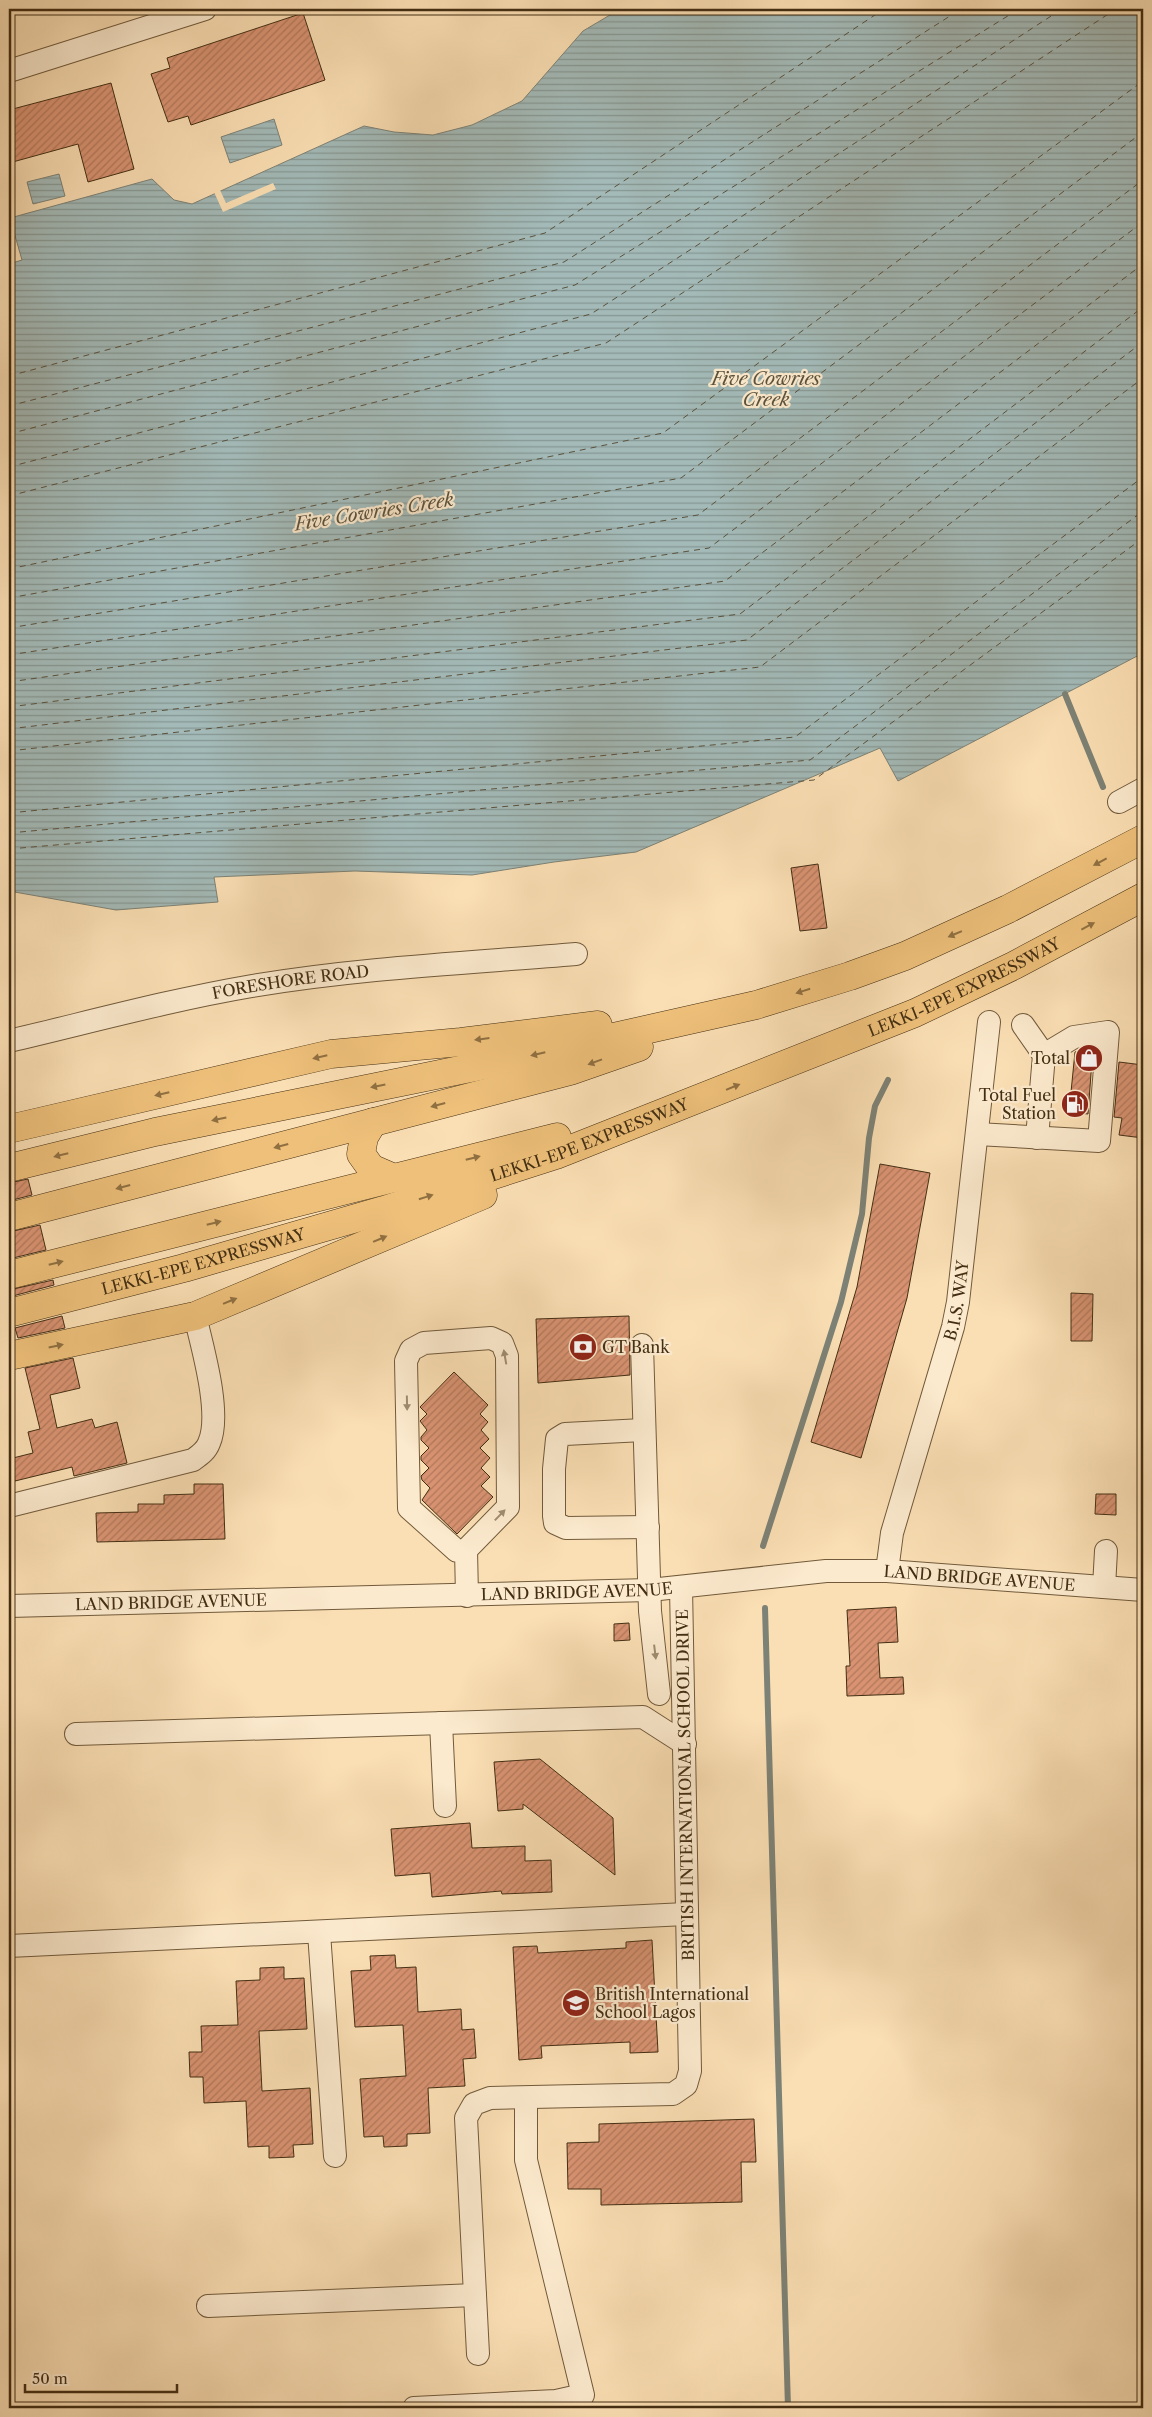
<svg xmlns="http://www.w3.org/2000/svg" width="1152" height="2417" font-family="'Libre Caslon Text',serif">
<defs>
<pattern id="water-rules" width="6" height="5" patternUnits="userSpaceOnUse" patternTransform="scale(1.25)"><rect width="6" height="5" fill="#a3bab8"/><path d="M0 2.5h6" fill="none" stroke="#869894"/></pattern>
<pattern id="building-hatch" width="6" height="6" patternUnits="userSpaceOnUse" patternTransform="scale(1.25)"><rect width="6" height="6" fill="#d99372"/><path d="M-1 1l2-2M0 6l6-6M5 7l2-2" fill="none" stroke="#b2785c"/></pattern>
</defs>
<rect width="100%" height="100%" fill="#fbdfb4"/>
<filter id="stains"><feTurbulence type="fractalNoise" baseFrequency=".004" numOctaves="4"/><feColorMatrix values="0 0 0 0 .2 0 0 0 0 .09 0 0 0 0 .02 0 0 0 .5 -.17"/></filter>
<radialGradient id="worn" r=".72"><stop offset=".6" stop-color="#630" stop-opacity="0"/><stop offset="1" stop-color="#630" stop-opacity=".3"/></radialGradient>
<g fill="url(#water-rules)" stroke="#7d8276">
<polygon points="620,9 1143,9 1143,653 898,781 880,748 636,852 554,862 472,875 355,871 214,877 218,902 116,910 9,891 9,264 22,260 10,218 152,179 174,200 192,204 364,126 394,132 433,135 472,125 522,101 583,31"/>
<polygon points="274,119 282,145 230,163 221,137"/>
<polygon points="59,174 65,196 33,204 27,182"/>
</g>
<polygon fill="#fbdfb4" points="273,183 276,189 223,212 214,192 220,190 226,203"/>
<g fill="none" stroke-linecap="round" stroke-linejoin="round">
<g stroke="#7d8276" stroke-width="6">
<polyline points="1065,694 1103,787"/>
<polyline points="763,1546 841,1302 862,1214 869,1138 875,1106 888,1080"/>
<polyline points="765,1608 788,2408"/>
</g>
<g stroke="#5b513c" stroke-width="1" stroke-dasharray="6 5" stroke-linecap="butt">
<polyline points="9,376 545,233 884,9"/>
<polyline points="9,406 564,262 961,9"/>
<polyline points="9,434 575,285 1019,9"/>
<polyline points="9,467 591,314 1062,9"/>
<polyline points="9,496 606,343 1116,9"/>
<polyline points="9,569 663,433 1143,81"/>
<polyline points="9,598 681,478 1143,132"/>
<polyline points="9,628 698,515 1143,180"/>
<polyline points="9,655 709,548 1143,222"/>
<polyline points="9,682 725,581 1143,264"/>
<polyline points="9,707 740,614 1143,307"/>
<polyline points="9,729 747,640 1143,342"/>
<polyline points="9,751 760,667 1143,378"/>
<polyline points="9,813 795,737 1143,477"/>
<polyline points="9,833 810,760 1143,511"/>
<polyline points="9,849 814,780 1143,538"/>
</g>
</g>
<g fill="url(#building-hatch)" stroke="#432e13">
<polygon points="303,13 325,80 191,125 188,116 168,122 151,74 170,68 167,58"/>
<polygon points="111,83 134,169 88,182 78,144 9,163 9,110"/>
<polygon points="818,864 827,928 800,931 791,868"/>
<polygon points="1093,1047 1088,1114 1069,1112 1075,1052"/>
<polygon points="1119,1062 1143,1065 1143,1138 1119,1135 1122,1118 1114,1117"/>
<polygon points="880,1164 930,1173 907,1298 861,1458 811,1442 857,1287"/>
<polygon points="28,1179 32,1195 9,1201 9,1183"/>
<polygon points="40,1225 46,1250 9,1259 9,1232"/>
<polygon points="53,1280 54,1285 9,1297 9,1290"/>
<polygon points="1071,1293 1093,1294 1092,1341 1071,1341"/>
<polygon points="62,1316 65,1328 18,1338 15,1328"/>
<polygon points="629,1316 630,1375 538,1383 536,1319"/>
<polygon points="73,1358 80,1388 50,1395 57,1428 92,1419 95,1428 117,1422 127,1463 74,1476 72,1467 15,1481 9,1459 33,1453 28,1432 40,1429 25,1368"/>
<polygon points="454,1372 488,1405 480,1414 488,1422 481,1430 489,1439 480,1448 490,1458 481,1468 490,1477 481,1486 493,1497 457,1534 422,1500 430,1488 422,1480 421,1476 429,1468 421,1460 421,1456 429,1448 421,1440 421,1437 427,1430 420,1421 427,1414 420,1407"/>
<polygon points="194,1484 223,1484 225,1539 97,1542 96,1513 138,1512 138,1504 164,1504 164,1495 194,1494"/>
<polygon points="1096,1494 1116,1494 1116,1515 1095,1514"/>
<polygon points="896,1607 898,1642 878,1643 880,1678 903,1677 904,1694 847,1696 846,1666 850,1666 847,1610"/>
<polygon points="629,1623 630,1640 614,1641 614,1624"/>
<polygon points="540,1759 613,1818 615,1875 523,1804 523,1809 498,1811 494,1762"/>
<polygon points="470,1823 472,1848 525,1846 525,1861 551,1860 552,1892 502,1894 501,1891 432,1897 430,1873 395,1876 391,1829"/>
<polygon points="652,1940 658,2052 630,2053 630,2042 541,2046 542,2058 519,2060 513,1947 537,1946 538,1953 626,1948 626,1942"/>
<polygon points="395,1955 396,1968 416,1967 418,2012 461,2009 462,2030 474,2029 476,2058 463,2059 465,2086 428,2088 430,2133 407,2134 407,2146 384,2147 383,2136 364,2137 360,2079 406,2076 403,2025 355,2027 351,1971 371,1970 370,1956"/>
<polygon points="284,1967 284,1979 304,1978 307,2029 259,2031 262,2091 310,2088 313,2144 293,2145 294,2157 269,2158 269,2146 248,2147 246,2101 204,2103 203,2077 190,2077 189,2052 202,2052 201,2026 238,2025 236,1981 260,1980 260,1968"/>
<polygon points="754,2119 756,2162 741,2162 742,2202 601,2205 601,2189 568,2189 567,2143 599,2142 599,2124"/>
</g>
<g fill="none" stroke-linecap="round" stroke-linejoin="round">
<defs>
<g id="minor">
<polyline points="9,71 205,9"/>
<polyline points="1119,802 1143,789"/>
<path id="s1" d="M9,1041C90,1022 170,1000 252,986C359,968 468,963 576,954"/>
<polyline points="977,1134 1099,1141 1108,1032 1074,1037 1044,1055 1023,1025"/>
<polyline points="1037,1138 1044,1055"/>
<polyline points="642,1345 650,1611 659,1694"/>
<polyline points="643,1430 565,1434 557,1439 554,1469 554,1516 555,1523 566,1528 648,1527"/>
<path d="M9,1506L193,1460C200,1455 206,1451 209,1443C222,1414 202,1346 195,1316"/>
<polyline points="466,1550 457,1551 409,1508 406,1361 411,1350 424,1343 491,1338 502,1343 507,1356 508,1507 466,1550 467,1596"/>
<path id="s2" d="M887,1571L892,1533L953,1327L958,1302L989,1022"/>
<polyline points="1104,1587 1106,1551"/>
<path id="s3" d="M9,1606L650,1590L826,1571H887L1143,1590"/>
<polyline points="441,1723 445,1806"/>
<polyline points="76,1734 643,1717 685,1744"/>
<polyline points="319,1933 335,2156"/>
<polyline points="9,1946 686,1914"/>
<polyline points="208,2306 475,2295"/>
<polyline points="478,2354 466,2118 474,2104 490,2098 673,2094 686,2085 690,2071 681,1587"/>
<polyline points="414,2408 556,2401 583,2395 526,2160 526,2098"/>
</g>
<g id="highway">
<polyline points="373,1122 364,1137 361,1154 371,1168 394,1178"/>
<polyline points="9,1129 331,1054 461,1042 598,1025"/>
<polyline points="9,1168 155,1132 529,1056 756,1005 850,976 905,956 1008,909 1143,839"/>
<polyline points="9,1217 570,1071 639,1047"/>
<polyline points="9,1275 557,1137"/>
<path id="s4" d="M9,1313L184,1268L384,1210L556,1155L915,1013L1015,965L1143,897"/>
<polyline points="9,1356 195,1316 483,1195"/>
</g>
</defs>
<use href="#minor" stroke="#715a3b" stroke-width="24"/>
<use href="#highway" stroke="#432e13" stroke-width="29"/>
<use href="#minor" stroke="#fceace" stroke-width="22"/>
<use href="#highway" stroke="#eec07a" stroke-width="28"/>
</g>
<defs><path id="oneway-solid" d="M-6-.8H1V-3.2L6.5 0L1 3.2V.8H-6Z" transform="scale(1.25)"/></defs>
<g fill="#907041">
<use href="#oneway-solid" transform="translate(1100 862) rotate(152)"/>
<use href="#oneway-solid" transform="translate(1088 926) rotate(-28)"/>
<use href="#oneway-solid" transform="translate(955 934) rotate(157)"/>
<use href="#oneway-solid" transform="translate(803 991) rotate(163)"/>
<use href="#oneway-solid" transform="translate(482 1039) rotate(173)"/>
<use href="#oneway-solid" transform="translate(538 1054) rotate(167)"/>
<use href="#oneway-solid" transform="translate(320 1057) rotate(167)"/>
<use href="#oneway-solid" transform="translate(595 1062) rotate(160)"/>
<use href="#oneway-solid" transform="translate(378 1086) rotate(169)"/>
<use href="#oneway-solid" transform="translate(733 1087) rotate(-22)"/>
<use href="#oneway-solid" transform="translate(162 1094) rotate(167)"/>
<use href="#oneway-solid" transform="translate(438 1105) rotate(165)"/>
<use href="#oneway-solid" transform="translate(219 1119) rotate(168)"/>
<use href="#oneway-solid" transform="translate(281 1146) rotate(165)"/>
<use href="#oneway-solid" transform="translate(61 1155) rotate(166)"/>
<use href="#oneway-solid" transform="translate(473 1158) rotate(-14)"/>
<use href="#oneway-solid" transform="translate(123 1187) rotate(165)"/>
<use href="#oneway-solid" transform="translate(426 1197) rotate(-18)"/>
<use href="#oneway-solid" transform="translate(214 1223) rotate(-14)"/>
<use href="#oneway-solid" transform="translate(380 1239) rotate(-23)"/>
<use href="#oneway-solid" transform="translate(56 1263) rotate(-14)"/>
<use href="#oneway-solid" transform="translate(230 1301) rotate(-22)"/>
<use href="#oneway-solid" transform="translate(56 1346) rotate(-12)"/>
</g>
<g fill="#a08c70">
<use href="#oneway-solid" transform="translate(505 1357) rotate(-100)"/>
<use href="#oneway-solid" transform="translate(407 1403) rotate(89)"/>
<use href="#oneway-solid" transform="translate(500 1515) rotate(-46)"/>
<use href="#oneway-solid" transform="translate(655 1652) rotate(83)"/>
</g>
<defs>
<symbol id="shop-disc" viewBox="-11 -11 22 22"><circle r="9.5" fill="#8f2418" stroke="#fceace"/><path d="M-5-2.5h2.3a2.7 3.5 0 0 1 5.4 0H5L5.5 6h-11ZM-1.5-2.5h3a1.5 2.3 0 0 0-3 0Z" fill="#fff"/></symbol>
<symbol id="fuel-disc" viewBox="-11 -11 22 22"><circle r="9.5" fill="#8f2418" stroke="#fceace"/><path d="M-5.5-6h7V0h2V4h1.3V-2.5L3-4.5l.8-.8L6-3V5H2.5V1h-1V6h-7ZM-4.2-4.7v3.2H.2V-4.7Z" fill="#fff"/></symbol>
<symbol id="bank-disc" viewBox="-11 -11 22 22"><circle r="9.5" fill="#8f2418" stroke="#fceace"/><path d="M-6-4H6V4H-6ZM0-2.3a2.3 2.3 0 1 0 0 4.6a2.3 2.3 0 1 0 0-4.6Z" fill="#fff"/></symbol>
<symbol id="school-disc" viewBox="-11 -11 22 22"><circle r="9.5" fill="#8f2418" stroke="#fceace"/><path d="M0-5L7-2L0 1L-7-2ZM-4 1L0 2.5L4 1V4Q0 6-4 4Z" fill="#fff"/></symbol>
</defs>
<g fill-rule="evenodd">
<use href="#shop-disc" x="1073" y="1042" width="32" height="32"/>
<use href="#fuel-disc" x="1059" y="1088" width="32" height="32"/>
<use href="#bank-disc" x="567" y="1331" width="32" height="32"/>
<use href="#school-disc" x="560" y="1987" width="32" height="32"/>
</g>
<g text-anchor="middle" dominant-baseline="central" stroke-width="4.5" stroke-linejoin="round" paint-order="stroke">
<g font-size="16" fill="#432e13" stroke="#fceace">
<text stroke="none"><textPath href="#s1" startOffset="288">FORESHORE ROAD</textPath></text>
<text stroke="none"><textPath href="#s4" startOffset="1011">LEKKI-EPE EXPRESSWAY</textPath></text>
<text stroke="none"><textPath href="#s4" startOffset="606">LEKKI-EPE EXPRESSWAY</textPath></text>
<text stroke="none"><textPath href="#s4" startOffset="201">LEKKI-EPE EXPRESSWAY</textPath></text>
<text stroke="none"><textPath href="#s2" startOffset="280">B.I.S. WAY</textPath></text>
<text stroke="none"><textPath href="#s3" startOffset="972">LAND BRIDGE AVENUE</textPath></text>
<text stroke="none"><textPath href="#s3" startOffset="568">LAND BRIDGE AVENUE</textPath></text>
<text stroke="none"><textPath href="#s3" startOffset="162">LAND BRIDGE AVENUE</textPath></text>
<text transform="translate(685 1785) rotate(-91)">BRITISH INTERNATIONAL SCHOOL DRIVE</text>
</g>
<g font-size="16" fill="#432e13" stroke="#fceace" text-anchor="end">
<text x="1070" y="1058">Total</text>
<text x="1056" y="1095">Total Fuel<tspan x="1056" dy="18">Station</tspan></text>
<text x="602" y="1347" text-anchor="start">GT Bank</text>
<text x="595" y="1994" text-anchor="start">British International<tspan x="595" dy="18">School Lagos</tspan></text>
</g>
<g font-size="18" font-style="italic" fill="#5b513c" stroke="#fceace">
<text x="766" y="379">Five Cowries<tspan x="766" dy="21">Creek</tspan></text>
<text transform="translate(374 512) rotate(-9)">Five Cowries Creek</text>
</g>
</g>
<rect width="1152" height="2417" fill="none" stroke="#fbdfb4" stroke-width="30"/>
<rect x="10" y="10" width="1132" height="2397" fill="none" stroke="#432e13" stroke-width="2.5"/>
<rect x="15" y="15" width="1122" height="2387" fill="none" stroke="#432e13"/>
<path d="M25 2384v8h152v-8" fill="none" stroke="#432e13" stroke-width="2.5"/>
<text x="32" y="2384" font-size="15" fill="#432e13" stroke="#fceace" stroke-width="4" paint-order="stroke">50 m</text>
<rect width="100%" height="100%" filter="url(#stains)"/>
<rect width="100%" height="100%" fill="url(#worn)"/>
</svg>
